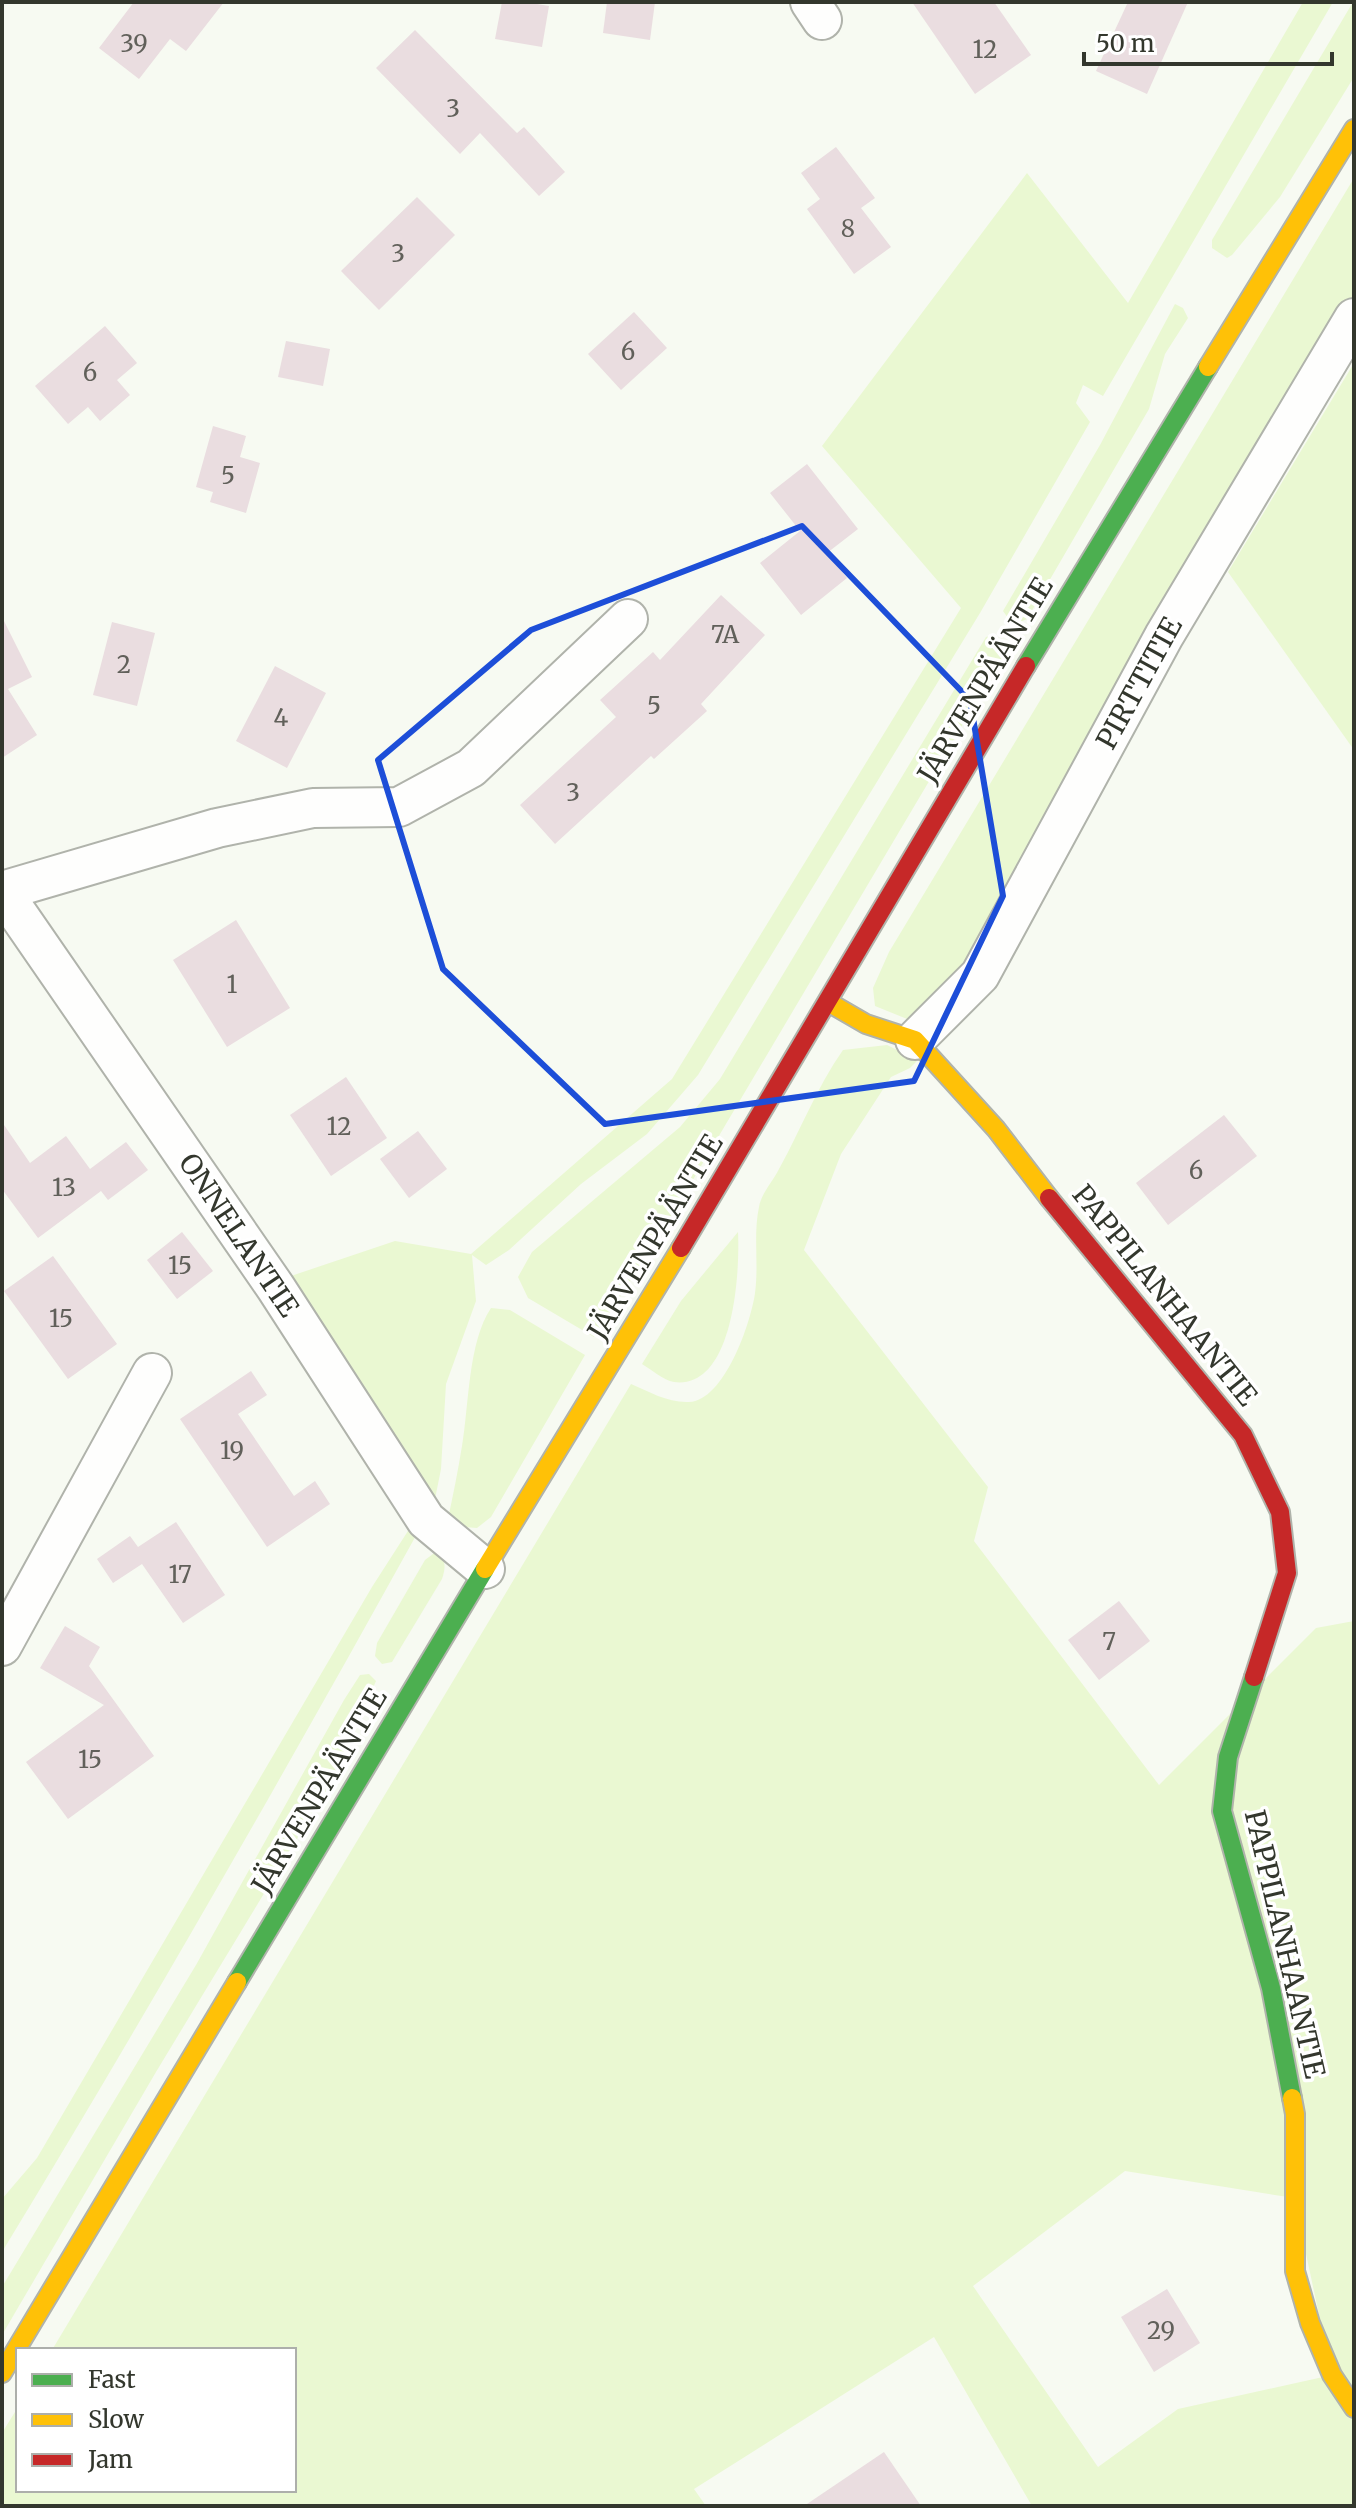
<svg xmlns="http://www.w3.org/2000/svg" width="1356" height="2508" font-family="Merriweather,serif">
<rect width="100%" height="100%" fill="#f7faf2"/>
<g fill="#eaf8d2" fill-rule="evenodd">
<polygon points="1303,2 1333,2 1103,396 1083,385 1076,403 1090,422 980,613 698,1075 647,1134 581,1184 509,1250 486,1265 472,1255 476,1301 446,1384 441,1469 435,1499 429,1499 356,1374 282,1279 395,1241 471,1254 672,1079 961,608 822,446 1027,173 1128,303"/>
<polygon points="1353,2 1354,77 1280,197 1232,255 1227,258 1212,248 1212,240"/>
<polygon points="1354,178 1354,297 1230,498 951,991 917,1023 875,1006 873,988 889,952"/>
<polygon points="1175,304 1183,308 1188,318 1165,354 1149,409 1027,619 1020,622 1008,618 1003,611 1100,445"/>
<polygon points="1354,363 1354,750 1228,572"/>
<polygon points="993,635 1003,642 1005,653 665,1227 594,1337 528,1298 518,1277 532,1252 680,1127 720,1079 986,637"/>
<path d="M887,1045L918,1060L910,1068L891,1077L841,1154L804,1250L988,1487L974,1541L1159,1785L1316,1628L1354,1621V2506H1032L934,2337L694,2489L706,2506H2V2433L18,2407V2490H294V2350H52L631,1384C650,1392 668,1403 689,1402C724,1401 751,1323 755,1293C759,1264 753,1235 759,1207C761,1194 773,1181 779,1169C801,1129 817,1087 843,1050ZM1125,2171L1294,2198L1332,2375L1178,2409L1098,2467L973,2286Z"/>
<path d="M738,1232C740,1272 734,1390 674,1382C663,1380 652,1370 642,1364L681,1301Z"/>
<path d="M491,1308L510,1310L585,1355L491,1517L477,1528L464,1527L448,1519C453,1495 458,1471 462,1446C469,1406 468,1342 491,1308Z"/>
<path d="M415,1520L418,1532C284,1774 146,2015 2,2252V2199L37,2158L372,1587Z"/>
<path d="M437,1551C446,1560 446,1567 442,1579L392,1662L382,1664L375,1656L377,1643L425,1560Z"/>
<polygon points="369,1674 376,1681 332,1781 156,2072 2,2335 2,2287 196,1965 344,1700 360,1675"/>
</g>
<g fill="#eadde0">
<polygon points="134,2 224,2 186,51 170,39 139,79 99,48"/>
<polygon points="502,2 525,2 549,6 542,47 495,39"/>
<polygon points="607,2 655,2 650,40 603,33"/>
<polygon points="912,2 994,2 1031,55 975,94"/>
<polygon points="1128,2 1188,2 1147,94 1096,71"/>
<polygon points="415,30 517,133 524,127 565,172 539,196 480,133 460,154 376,68"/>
<polygon points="836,147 875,198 861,208 891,247 854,274 807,209 820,199 801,173"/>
<polygon points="417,197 455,235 379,310 341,271"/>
<polygon points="634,312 667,348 621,390 588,354"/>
<polygon points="105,326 137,363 117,380 130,395 100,421 88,407 68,424 35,386"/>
<polygon points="286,341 330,349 323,386 278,377"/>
<polygon points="213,426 246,436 240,457 260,463 246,513 210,502 213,492 196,487"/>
<polygon points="807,464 858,529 827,553 847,578 801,615 760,563 800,531 770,493"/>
<polygon points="721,595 765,635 701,704 707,711 654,759 651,756 555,844 520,805 616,717 600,700 653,652 660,660"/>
<polygon points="2,617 32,677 8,689 37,735 2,758"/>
<polygon points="112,622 155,633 137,706 93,695"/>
<polygon points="275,666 326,693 287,768 236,741"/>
<polygon points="236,920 290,1008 227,1047 173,960"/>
<polygon points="346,1077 387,1138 331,1176 290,1115"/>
<polygon points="1224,1115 1257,1156 1168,1225 1136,1183"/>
<polygon points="2,1122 30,1163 66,1136 90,1169 126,1142 148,1170 108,1200 101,1191 38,1238 2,1189"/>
<polygon points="418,1131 447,1169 409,1198 380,1159"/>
<polygon points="182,1232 213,1271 177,1299 147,1260"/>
<polygon points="53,1256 117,1344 68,1379 4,1291"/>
<polygon points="251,1371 267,1395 238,1414 294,1496 315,1481 330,1504 267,1547 180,1419"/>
<polygon points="176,1522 225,1595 183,1623 142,1564 113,1583 97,1559 130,1536 138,1547"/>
<polygon points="1119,1601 1150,1641 1099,1680 1068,1640"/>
<polygon points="65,1626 100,1647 89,1666 154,1756 68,1819 26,1762 104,1705 40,1668"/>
<polygon points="1167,2289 1200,2343 1154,2372 1121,2317"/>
<polygon points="884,2452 921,2506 804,2506"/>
</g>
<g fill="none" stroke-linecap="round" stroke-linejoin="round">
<defs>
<g id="street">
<polyline points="810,2 822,20"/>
<polyline points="2,891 276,1288 426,1520 485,1569"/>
<polyline points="2,891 217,828 313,808 399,807 471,768 628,619"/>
<polyline points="915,1040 980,975 1164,636 1354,318"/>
<polyline points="2,1646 152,1373"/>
</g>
<g id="fast">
<polyline points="1026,666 1208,367"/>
<polyline points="1254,1677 1228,1757 1222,1811 1271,1988 1292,2098"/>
<polyline points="237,1982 485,1569"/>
</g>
<g id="slow">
<polyline points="1208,367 1354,129"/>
<polyline points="828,1002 866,1024 915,1040 996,1129 1049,1198"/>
<polyline points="485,1569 681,1248"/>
<polyline points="1292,2098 1295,2114 1295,2271 1310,2323 1332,2375 1354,2408"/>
<polyline points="2,2373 237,1982"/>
</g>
<g id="jam">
<polyline points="1049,1198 1243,1435 1280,1512 1287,1573 1254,1677"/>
<polyline points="681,1248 1026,666"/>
</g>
</defs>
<use href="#street" stroke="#b0b3ab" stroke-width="42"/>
<use href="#fast" stroke="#b0b3ab" stroke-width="22"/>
<use href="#slow" stroke="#b0b3ab" stroke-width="22"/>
<use href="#jam" stroke="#b0b3ab" stroke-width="22"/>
<use href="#street" stroke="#fefefd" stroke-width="38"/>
<use href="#fast" stroke="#4caf50" stroke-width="18"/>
<use href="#slow" stroke="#ffc107" stroke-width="18"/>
<use href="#jam" stroke="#c62828" stroke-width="18"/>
</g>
<path fill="none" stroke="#1d4ed8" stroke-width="6" stroke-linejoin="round" d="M802,526L970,700L1003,896L914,1081L605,1124L443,969L378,760L531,630Z"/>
<g text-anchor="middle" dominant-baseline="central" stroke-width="7" stroke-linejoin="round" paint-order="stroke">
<g font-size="24" fill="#61605a">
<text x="134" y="43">39</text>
<text x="985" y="49">12</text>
<text x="453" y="108">3</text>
<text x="848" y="228">8</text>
<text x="398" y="253">3</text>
<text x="628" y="351">6</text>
<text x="90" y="372">6</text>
<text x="228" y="475">5</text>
<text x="725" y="634">7A</text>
<text x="124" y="664">2</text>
<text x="654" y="705">5</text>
<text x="281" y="717">4</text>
<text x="573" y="792">3</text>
<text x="232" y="984">1</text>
<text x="339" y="1126">12</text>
<text x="1196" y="1170">6</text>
<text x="64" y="1187">13</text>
<text x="180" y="1265">15</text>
<text x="61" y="1318">15</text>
<text x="232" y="1450">19</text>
<text x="180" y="1574">17</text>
<text x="1109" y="1641">7</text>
<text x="90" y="1759">15</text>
<text x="1161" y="2330">29</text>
</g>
<g font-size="28" fill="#33372d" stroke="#fff">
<text transform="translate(985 680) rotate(-59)">JÄRVENPÄÄNTIE</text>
<text transform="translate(1139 683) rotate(-61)">PIRTTITIE</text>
<text transform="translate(239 1235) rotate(56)">ONNELANTIE</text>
<text transform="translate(655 1237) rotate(-59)">JÄRVENPÄÄNTIE</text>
<text transform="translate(1165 1295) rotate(51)">PAPPILANHAANTIE</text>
<text transform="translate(319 1791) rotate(-59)">JÄRVENPÄÄNTIE</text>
<text transform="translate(1285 1944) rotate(77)">PAPPILANHAANTIE</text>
</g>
</g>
<rect width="1356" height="2508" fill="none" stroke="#33372d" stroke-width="8"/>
<rect x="16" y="2348" width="280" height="144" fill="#ffffff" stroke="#adafab" stroke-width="2"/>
<rect x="32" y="2374" width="40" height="12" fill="#4caf50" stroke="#adafab" stroke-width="2"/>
<text x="88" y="2388" font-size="24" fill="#33372d">Fast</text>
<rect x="32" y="2414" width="40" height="12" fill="#ffc107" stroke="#adafab" stroke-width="2"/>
<text x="88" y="2428" font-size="24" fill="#33372d">Slow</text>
<rect x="32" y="2454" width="40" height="12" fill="#c62828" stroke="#adafab" stroke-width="2"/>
<text x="88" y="2468" font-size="24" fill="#33372d">Jam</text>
<path d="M1084 52v12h248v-12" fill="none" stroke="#33372d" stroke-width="4"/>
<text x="1096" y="52" font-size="24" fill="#33372d" stroke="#ffffff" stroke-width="6" paint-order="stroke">50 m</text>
</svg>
